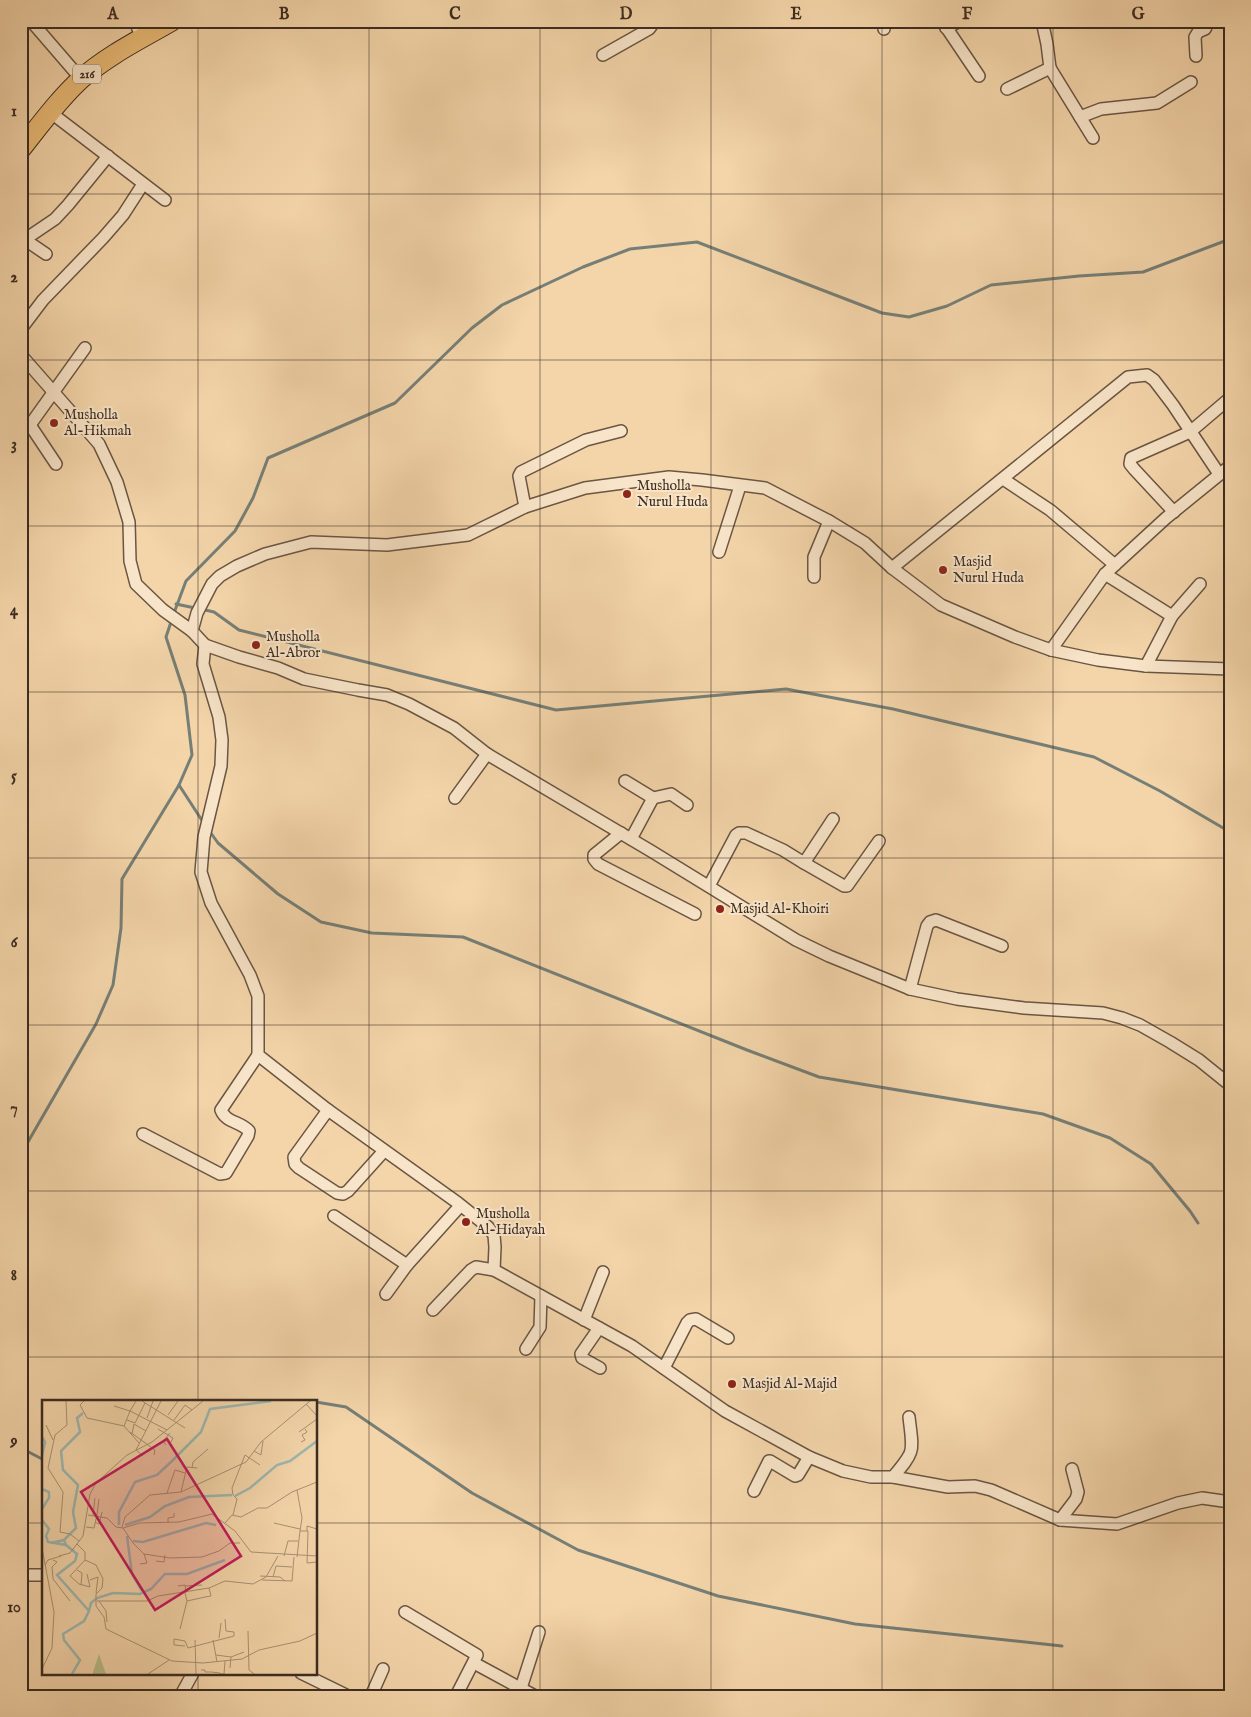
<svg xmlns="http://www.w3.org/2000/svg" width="1251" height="1717" font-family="'IM FELL English',serif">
<rect width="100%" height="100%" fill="#f4d5aa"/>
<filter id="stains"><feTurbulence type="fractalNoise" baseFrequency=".004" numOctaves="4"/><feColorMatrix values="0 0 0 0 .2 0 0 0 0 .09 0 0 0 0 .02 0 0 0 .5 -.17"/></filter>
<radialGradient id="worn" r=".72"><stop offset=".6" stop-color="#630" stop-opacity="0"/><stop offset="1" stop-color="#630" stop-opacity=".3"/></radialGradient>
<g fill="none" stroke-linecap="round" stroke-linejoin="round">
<g stroke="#767f77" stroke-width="3">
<polyline points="176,604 195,608"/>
<polyline points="201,609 214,612 239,630 556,710 786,689 893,709 1094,757 1160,791 1230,832"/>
<polyline points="174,613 186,581 235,531 253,498 268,458 395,403 472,328 502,305 583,267 630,249 697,242 882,313 909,317 947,306 991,285 1079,276 1143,272 1230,239"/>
<polyline points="179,785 203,822"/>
<polyline points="208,829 218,843 278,894 321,922 372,933 463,937 747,1050 819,1077 1043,1114 1110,1138 1151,1164 1190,1211 1198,1223"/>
<polyline points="21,1154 96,1024 113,985 121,928 122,879 179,785 192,755 185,695 166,637 172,619"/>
<polyline points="21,1331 24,1347 21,1359"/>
<polyline points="316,1402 346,1407 472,1493 578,1550 718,1596 855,1624 1062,1646"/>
<polyline points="21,1448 44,1460"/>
</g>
<defs>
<g id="minor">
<polyline points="31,21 81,79"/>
<polyline points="135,21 142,39"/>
<polyline points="942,21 979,76"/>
<polyline points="946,28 960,21"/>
<polyline points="884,29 885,21"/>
<polyline points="603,55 649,29 655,21"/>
<polyline points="1196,56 1195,37 1198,32 1205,29 1206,27 1204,21"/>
<polyline points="1050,68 1093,138"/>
<polyline points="1007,89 1050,68 1047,44 1042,21"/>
<polyline points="50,112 165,200"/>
<polyline points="1080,117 1101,109 1157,103 1191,82"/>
<polyline points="21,237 46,254"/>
<polyline points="21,244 24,240 55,219 68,205 108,156"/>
<polyline points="21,329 43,300 103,238 123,215 143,184"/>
<polyline points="21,355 99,444 117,482 129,522 130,561 136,584 163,610 192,631 205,645 239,657 278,668 304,679 358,690 387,695 409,704 454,728 487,754 651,851 796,940 829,956 910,989 957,999 1024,1008 1103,1013 1122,1018 1140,1025 1170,1042 1199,1060 1230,1085"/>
<polyline points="30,425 56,464"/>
<polyline points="21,431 30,425 85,348"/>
<polyline points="1003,479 1050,510 1115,565"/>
<polyline points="525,507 519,476 521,472 586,440 621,431"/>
<polyline points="1174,512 1134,469 1130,464 1131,458 1190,432 1230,398"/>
<polyline points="719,552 740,486"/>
<polyline points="892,568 1128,377 1147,375 1154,380 1173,405 1219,474"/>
<polyline points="1105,574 1172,616"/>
<polyline points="814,577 814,557 829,521"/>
<polyline points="192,631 197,613 212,584 220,576 237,566 265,554 311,542 387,545 468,535 525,507 585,488 669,477 702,480 765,488 829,521 865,543 892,568 941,605 1015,637 1051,650 1098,660 1146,666 1230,669"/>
<polyline points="205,645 203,664 219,717 222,740 221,766 204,837 201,872 211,903 250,975 258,996 258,1055 328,1110 458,1203 488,1227 494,1235 495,1247 494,1270 632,1346 725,1411 809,1457 843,1471 871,1477 893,1477 948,1487 975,1486 991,1490 1060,1520 1117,1524 1178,1503 1202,1498 1230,1502"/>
<polyline points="1051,650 1105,574 1166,518 1230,466"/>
<polyline points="1146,666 1172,616 1200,584"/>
<polyline points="625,781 653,798 631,839"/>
<polyline points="455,798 487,754"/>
<polyline points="653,798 671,794 687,805"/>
<polyline points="621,833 594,855 594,859 598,864 695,914"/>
<polyline points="804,863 844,886 847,886 879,841"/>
<polyline points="709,886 736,835 739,833 746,833 783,850 804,863 833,819"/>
<polyline points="910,989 927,926 930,922 936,920 1002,946"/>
<polyline points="328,1110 294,1157 295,1164 299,1168 337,1193 343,1194 348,1191 384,1151"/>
<path d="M143,1134L220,1174L226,1173L248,1136L249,1131C240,1121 226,1123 221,1110L258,1055"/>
<polyline points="334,1216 407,1265 460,1206"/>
<polyline points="386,1294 407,1265"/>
<polyline points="433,1310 471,1270 476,1267 494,1270"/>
<polyline points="584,1320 603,1272"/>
<polyline points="599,1328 581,1354 582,1358 600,1368"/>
<polyline points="526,1349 540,1327 541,1296"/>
<polyline points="664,1368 687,1323 690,1320 696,1319 728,1338"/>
<path d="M893,1477C916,1450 913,1452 909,1417"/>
<polyline points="754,1491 769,1461 770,1461 795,1476 798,1475 809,1457"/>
<polyline points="1060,1520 1076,1499 1078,1492 1072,1469"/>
<polyline points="21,1575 44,1575"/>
<polyline points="405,1612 477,1655 456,1696"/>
<polyline points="474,1663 535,1696"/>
<polyline points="301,1673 348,1696"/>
<polyline points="521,1688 539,1632"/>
<polyline points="182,1693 193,1673"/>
<polyline points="371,1696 383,1669"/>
</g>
<path id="primary" d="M21,149C40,125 59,99 81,79C108,55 141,39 172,21"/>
</defs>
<use href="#minor" stroke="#6a5643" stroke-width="14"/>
<use href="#primary" stroke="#3c2c21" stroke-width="21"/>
<use href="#minor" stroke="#f8e4c8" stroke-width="11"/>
<use href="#primary" stroke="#eaba75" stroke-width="19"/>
</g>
<path fill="none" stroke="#3c2c21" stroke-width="1" stroke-opacity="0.55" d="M198,21V1401M369,21V1696M540,21V1696M711,21V1696M882,21V1696M1053,21V1696M21,194H1230M21,360H1230M21,526H1230M21,692H1230M21,858H1230M21,1025H1230M21,1191H1230M21,1357H1230M21,1523H44M316,1523H1230M198,1673V1696"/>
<g fill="#8f2418" stroke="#f8e4c8" stroke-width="2">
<circle cx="54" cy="423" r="5"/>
<circle cx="627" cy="494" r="5"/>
<circle cx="943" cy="570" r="5"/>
<circle cx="256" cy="645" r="5"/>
<circle cx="720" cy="909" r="5"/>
<circle cx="466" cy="1222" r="5"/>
<circle cx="732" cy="1384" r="5"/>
</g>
<g text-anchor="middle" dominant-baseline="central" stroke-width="4" stroke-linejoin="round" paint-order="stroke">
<rect fill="#f8e4c8" stroke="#746353" stroke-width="1" x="73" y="64.5" width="28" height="19" rx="4"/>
<g font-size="12" font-weight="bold" fill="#3c2c21">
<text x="87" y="74">216</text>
</g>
<g font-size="14" fill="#3c2c21" stroke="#f8e4c8" text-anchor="start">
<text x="64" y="415">Musholla<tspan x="64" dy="16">Al-Hikmah</tspan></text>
<text x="637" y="486">Musholla<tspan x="637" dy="16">Nurul Huda</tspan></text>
<text x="953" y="562">Masjid<tspan x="953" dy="16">Nurul Huda</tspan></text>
<text x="266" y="637">Musholla<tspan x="266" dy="16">Al-Abror</tspan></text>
<text x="730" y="909">Masjid Al-Khoiri</text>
<text x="476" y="1214">Musholla<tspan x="476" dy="16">Al-Hidayah</tspan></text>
<text x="742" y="1384">Masjid Al-Majid</text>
</g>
</g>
<g transform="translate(42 1400)">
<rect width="275" height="275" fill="#f4d5aa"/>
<path d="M57,254L64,274H51V272Z" fill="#b9be8a"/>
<path fill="none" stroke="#9db7b0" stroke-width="2.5" d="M0,37L3,42L0,56M0,89L7,92V98L0,109M193,96L208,88L235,65L248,61L275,41M0,120L7,129L4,136L6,142L24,145L35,154L33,161L15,175L47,211L42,221L21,234L22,240L38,260L30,274M77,125V112L93,82L115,75L129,62L159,32L168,9L229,1M83,125L108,117L123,106L147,97L190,95M85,136L90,174L100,191M22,140L34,128L31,112L36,85L21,70L19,51L38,32L35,18L41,13M91,141L101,142L164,123L174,125M9,143L22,140L24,145M47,211L49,203L55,198L71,193L98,194L109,189L123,174H145L183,160"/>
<path fill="none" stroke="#aa9173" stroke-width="1" d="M24,1L25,25L13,35L6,68L21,92L18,132L28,134L37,141M42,1L38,5L45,18L82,26L97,43M94,1L88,11L125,30M100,1L143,28M264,4L275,16M72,6L88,11L82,26M126,15L136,1M105,18L111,1M85,20L93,23L103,3M132,20L143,5L150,10M4,25L11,40M116,29L131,38L129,42M88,32L113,50L112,55M257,32L275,19M90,34L92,24L104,31M259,42L263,40L260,35L265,32L263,29M124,45L121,41L128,33M212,51L219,55L221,41M203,55L218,65M101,56L94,50L119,1M150,68L151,62L166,49M255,90L260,118L258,131M139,92L145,67L155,68M125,93L133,70L143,73M46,115L65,118L74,127L81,128L98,123L137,122L170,114L193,131L209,152L275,156M51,115L53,98M55,115L57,99M191,115L195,99L191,95L190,88L203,55M53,122L57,124L60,112M126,123V118L132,117V113M183,123L190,115L199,117L216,108H225L250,92L275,82M232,123L258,129M44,127L52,128L55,115M80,127L83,117L108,95L139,92L204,62L219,42L268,1M81,128L91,143L102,154L128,158L160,157L177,151L188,143H198M265,131V126L275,129M35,144L43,152V160L54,165L61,179L60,188L54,194V206L62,217L64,229L130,261L161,263L200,259L217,250L258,241L275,233M0,148L12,212L10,248L0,269M17,156L28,153L41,136L48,94L54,83L85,55L110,42L161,1M242,156L246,141H256M255,157L258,131H266L265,163L275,162M11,160L15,162L10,167L11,179L28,201M43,160L28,176L37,184L48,187L45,174M114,161L122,162L123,155M98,164L105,163L102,154M3,165L6,160L19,156M35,170L40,173L39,185M218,176L238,177L243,181M231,177L234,166L250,167M48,180L56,177L54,193M220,180L250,181L252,157M136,186L143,185L144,193M143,186L160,185M143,193L145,201L163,197L169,196L167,188M55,201H105L116,196L167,188L183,181L211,184L224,177L236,156M57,201L64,211L65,222M138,229L145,201M206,231L207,270L212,274M177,238L179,223M153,240L154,274M171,240L175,262M143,246L132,245V239L143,241L146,248L192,236V232L184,231L183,219M174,255L189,257M188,268L189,257L202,252M159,270H163V272H169L178,273L179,274H182L183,261M106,274L127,260"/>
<path fill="#c2185b" fill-opacity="0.15" stroke="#c2185b" stroke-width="2.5" d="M125,39L199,156L113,210L39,92Z"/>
<rect width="275" height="275" fill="none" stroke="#3c2c21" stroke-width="2.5"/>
</g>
<rect width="1251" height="1717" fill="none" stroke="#f4d5aa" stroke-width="55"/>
<rect x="28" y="28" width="1196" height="1662" fill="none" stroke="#3c2c21" stroke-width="2"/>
<g font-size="16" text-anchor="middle" font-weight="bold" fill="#3c2c21">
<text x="113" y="19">A</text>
<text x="284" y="19">B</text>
<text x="455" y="19">C</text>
<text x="626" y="19">D</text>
<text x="796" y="19">E</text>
<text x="967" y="19">F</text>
<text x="1138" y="19">G</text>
<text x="14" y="116">1</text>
<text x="14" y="282">2</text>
<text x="14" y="449">3</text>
<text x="14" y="615">4</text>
<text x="14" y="781">5</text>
<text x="14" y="947">6</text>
<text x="14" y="1113">7</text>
<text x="14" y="1280">8</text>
<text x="14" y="1446">9</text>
<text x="14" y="1612">10</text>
</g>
<rect width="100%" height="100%" filter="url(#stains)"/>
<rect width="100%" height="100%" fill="url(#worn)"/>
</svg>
